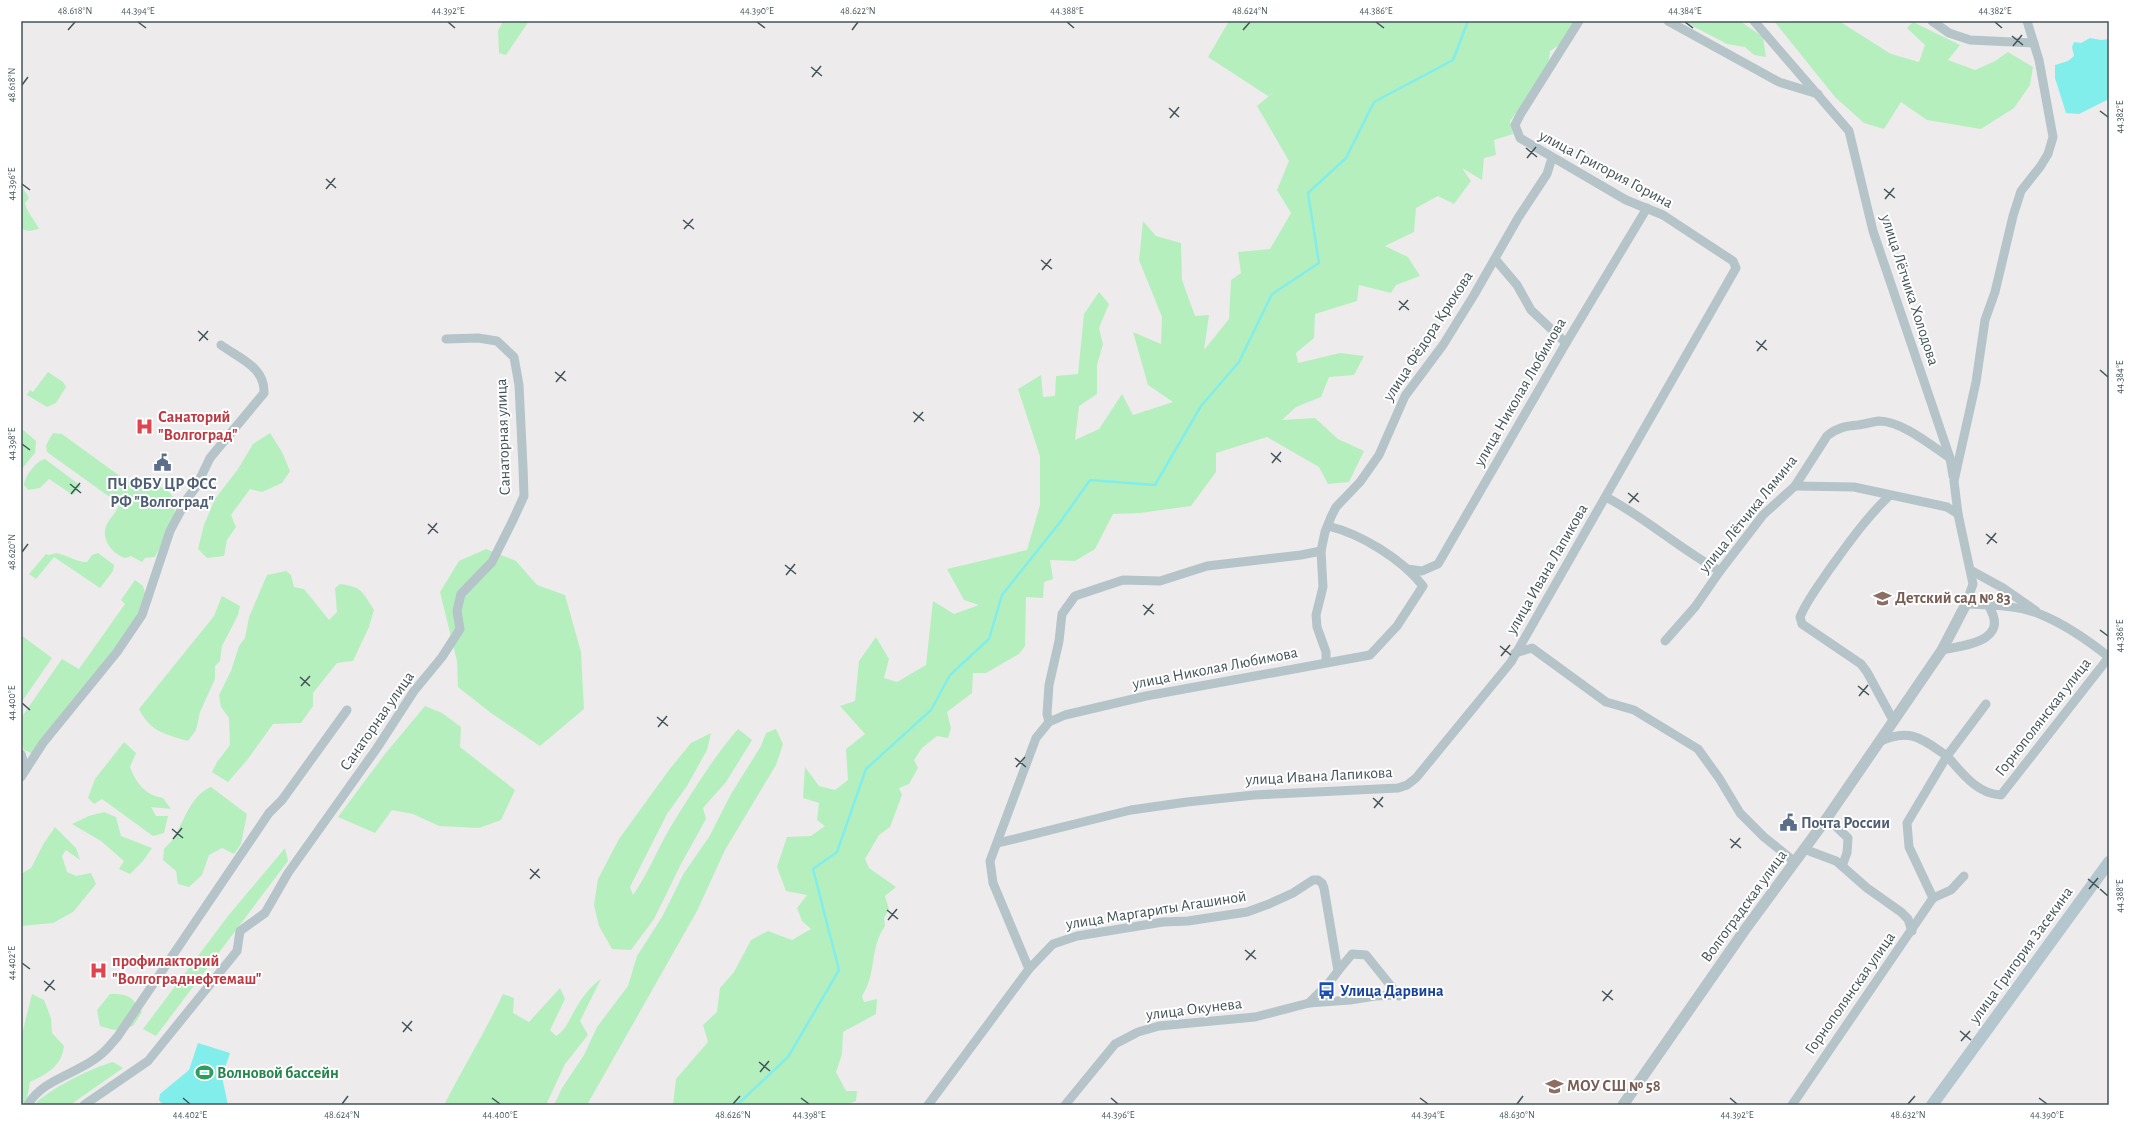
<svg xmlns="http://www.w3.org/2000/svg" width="2130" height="1126" font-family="'Alegreya Sans',sans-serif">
<rect width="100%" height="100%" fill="#eeebec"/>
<g fill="#b6efbe">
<polygon points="503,21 529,21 506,55 499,53 498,31"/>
<path d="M1229,21H1577L1566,41L1550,51L1546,81L1533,89L1510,121L1513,134L1494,140L1496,155L1484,158L1482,180L1462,168L1471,181L1454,204L1438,196L1416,208L1414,232L1385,246L1408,257L1420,276L1396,285L1391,293L1359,285L1357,301L1315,314L1314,338L1296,353L1298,363L1340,353L1364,356L1354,375L1329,377L1321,397L1296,407L1282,420L1315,418L1338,439L1364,451L1349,482L1328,484L1319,467L1267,437L1216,453V472L1191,506L1140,513L1113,514L1095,549L1075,561L1050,560L1053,579L1044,582L1043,598L1026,597L1025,646L1019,654L986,673H973L972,693L947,712L951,728L948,738L937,736L922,748L914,760L918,768L909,784L899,788L902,795L890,827L879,835L865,859L869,868L896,887L885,896L889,909L884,918L885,926C869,949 877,974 862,996L864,1002L877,999L876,1014L843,1032L842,1054L836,1072L846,1091H857L856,1101L845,1105H673L676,1079L708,1042L703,1025L717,1012L720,988L734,972L751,940L768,931L792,940L811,929L802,921L797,908L807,895L786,891L777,867L787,837L811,836L825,826L817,820L819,803L803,798L805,767L819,786L835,790L848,780L846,749L865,734L840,706L855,701L859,661L876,637L889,659L884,678L897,682L926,665L933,601L954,614L979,605L964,600L947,569L1027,550L1040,505V456L1018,389L1041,375L1043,397L1055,396L1056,376L1078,374L1084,314L1099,292L1109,304L1099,328L1103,344L1097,365V394L1079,406L1075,440L1099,429L1122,394L1133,415L1173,402L1148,385L1133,332L1161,344L1162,317L1139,260L1143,221L1156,236L1181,243L1182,280L1195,316L1209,315L1204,350L1229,319L1231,280L1241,273L1238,252L1270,249L1291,213L1277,190L1289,161L1257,106L1275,91L1268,96L1208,57Z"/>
<polygon points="1683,21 1740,21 1763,37 1766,57 1754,55 1745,47 1727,44"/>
<polygon points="1774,21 1839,21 1891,54 1919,62 1925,45 1907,28 1913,22 1960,45 1948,60 1975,70 1995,61 2008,52 2033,67 2030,85 2014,108 1981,129 1927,120 1901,102 1884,129 1864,123 1835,97"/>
<path d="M21,185L29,198L25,203C26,211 35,220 39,229L29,231L21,229Z"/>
<polygon points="48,372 63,382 66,387 56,403 47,407 27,395 30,390 33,392"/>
<polygon points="21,428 36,441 35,453 21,470"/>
<path d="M53,433L62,434L128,482C140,477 146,476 157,484C161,487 166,490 170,493C185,510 163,540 155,557L145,558L142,562L131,556L125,558C113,554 101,540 106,526C109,519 116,513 119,505L118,503L47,452L46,445Z"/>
<polygon points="270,433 282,452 290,471 282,483 262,492 250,489 231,515 236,527 227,540 224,556 207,558 198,549 204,525 215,499 238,469 253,444"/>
<path d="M45,459L81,486L73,495L49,479L40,488L28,490L24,485C25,476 36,461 45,459Z"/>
<polygon points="486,549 516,561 537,585 565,595 581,652 584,709 540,746 491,713 458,687 457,661 440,592 459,561"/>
<path d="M56,553C67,555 76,562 87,562L92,555L98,553L114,565L113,571L100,588L54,557L36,579L29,574L46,554L49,555Z"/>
<path d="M286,571L291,575L294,587L304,589L329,620L337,612L335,588L340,584C362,587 362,591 374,610L369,627L353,661L337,663L313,693V706L301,723L273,724L248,759L228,782L212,772L217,762L230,745L229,718L221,707L219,695L231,671L239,646L245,638L249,617L267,575Z"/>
<polygon points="135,580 143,586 145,593 137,615 109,658 33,754 24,750 21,742 21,718 62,659 79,669 125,604 121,600"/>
<path d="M222,596L240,606L238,615L222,646L220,661L215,666V679L200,712L196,730L188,741C164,734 151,732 139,709L214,616Z"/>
<polygon points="21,635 52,658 21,703"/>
<polygon points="425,706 442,713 461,727 460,747 515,790 501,820 479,828 439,826 413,814 392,810 375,833 338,817 385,754"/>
<path d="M738,729L752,740L726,782L703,808L706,819L681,864L654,919L631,950L612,949L599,926L594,905L598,879L619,839L669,770L691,743L711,733L707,750L687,786L667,814L630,887L633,895C648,874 657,850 670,828C691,794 712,759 738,729Z"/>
<polygon points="776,729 783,744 776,765 725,850 697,911 587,1105 554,1105 562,1088 584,1055 597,1027 628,986 637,956 662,917 684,873 709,837 731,794 761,746 766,733"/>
<path d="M124,742L136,753L130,767C136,783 145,795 163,798L171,809L151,807L156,816H168L164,833L153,836L102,799L94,804L88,798L95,779Z"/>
<path d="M211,787L247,814L241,844L234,854L222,848L209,855L202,875L189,887L178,884L176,871L163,860L164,849C167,845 172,842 174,837C185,820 190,796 211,787Z"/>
<polygon points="104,812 116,817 121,836 152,848 143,861 130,874 119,869 124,861 101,841 72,824 89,816"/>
<polygon points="55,827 76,848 80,860 66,850 62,856 67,872 76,876 91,873 96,884 73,912 53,923 21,926 21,874 31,868 44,843"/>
<polygon points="285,848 288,861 156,1036 143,1029 228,916"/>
<path d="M601,979L580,1021L588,1035L565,1064L546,1105H444C463,1068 485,1032 503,994L514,998L513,1013L529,1022L560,988L565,999L550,1030L556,1036C568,1028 569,1019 576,1008C583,996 590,987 601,979Z"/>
<path d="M32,994L44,1000L51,1018L52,1033L64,1046C62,1066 47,1074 30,1082L27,1099L24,1105H21V1038Z"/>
<path d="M110,994C129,994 131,996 142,1012L133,1026L114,1030L100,1026L97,1010Z"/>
<path d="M113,1062L123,1068L70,1105H34C47,1090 93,1067 113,1062Z"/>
</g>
<g fill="#81eeeb">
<polygon points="2090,38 2101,40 2109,39 2109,99 2079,114 2066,113 2055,78 2055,65 2068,61 2074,56 2072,47 2074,42 2081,43"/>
<polygon points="198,1043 230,1053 222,1077 228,1105 163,1105 159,1100 160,1094 189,1070"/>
</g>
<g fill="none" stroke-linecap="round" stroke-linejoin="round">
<polyline stroke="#81eeeb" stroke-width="2.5" points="737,1105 788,1057 839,970 813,869 837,852 866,769 931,710 950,675 989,639 1002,595 1061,521 1090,480 1155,485 1201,406 1239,362 1272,294 1319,263 1308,193 1346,158 1374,102 1453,60 1468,21"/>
<g stroke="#b5c4c9" stroke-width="9">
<polyline points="1668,21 1779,82 1818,94"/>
<polyline points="1754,21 1849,131 1873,231 1950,458 1953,476"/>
<polyline points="1932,21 1949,33 1970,40 2034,43"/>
<path d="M2027,21L2039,60L2053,137L2048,154L2040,167L2021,191L2013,216L1995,292L1985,320L1976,382L1954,481L1958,514L1973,584L1966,604C1990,605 2019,605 2042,615C2066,625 2089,641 2109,657"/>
<polyline points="1495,259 1517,285 1531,310 1566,343"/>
<polyline points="1795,486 1854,487 1947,507 1958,514"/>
<path d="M1889,496C1866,518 1848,544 1829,570C1819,585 1807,600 1800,617L1802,624L1861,664L1867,672L1893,720"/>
<path d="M1606,497C1646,518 1680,549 1720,571"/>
<polyline points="1407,569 1422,571 1438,564 1566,343 1647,208"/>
<polyline points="1972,571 2003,588 2036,611"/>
<path d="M1665,641L1695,607L1720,571L1763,515L1795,486L1827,436C1836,428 1846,426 1858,425C1865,424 1872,422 1879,421C1902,421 1932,446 1950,458"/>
<path d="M1942,650C1966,645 2011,641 1988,605"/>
<polyline points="1515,653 1532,648 1606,702 1634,710 1698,749 1719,778 1740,813 1764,837 1795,862"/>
<polyline points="1326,662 1326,652 1317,627 1316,615 1323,587 1321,551 1325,532 1331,517 1336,507 1360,482 1379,455 1405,396 1443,345 1474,295 1518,218 1547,174 1552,158"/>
<path d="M1986,704L1947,756C1962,773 1977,794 2001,795L2109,657"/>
<polyline points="1049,722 1047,714 1049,685 1059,641 1062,614 1075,596 1123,580 1160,581 1207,566 1301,555 1321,551"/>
<path d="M1879,742C1910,727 1922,739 1947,756L1907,823L1909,847L1933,898L1951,890L1964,876"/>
<polyline points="21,754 26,769"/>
<path d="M21,777L43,743L117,652L142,615L170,531L187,499L196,487L210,458L264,393C265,367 240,359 221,345"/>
<polyline points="1827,818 1848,838 1847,853 1842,866"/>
<polyline points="998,843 1131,810 1187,802 1254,795 1398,788 1407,785 1416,778 1511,662 1736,268 1733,261 1663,215 1626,200 1520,138 1515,125 1520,115 1579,21"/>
<polyline points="1804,849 1836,861 1842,866 1867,888 1901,912 1908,919 1912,931"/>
<path d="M1029,969L993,883L990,861L1036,738L1049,722L1065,715L1146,696L1370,655L1397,626L1423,586C1402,559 1361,534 1328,526"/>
<polyline points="1338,971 1352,954 1366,955 1399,996"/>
<path d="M28,1105C41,1080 77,1074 99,1056C106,1051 112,1043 118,1036L269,813L282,800L347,710"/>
<polyline points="84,1105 148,1061 237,951 240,931 265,913 288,873 377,748 414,691 442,657 460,629 457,611 461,594 492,562 512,522 524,496 523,467 519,385 514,357 497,341 478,338 446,339"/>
<polyline points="928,1105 1029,969 1053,944 1077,936 1163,922 1188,921 1247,912 1269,904 1293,893 1313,880 1318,880 1322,883 1324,888 1338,971 1328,984 1309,1003"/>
<polyline points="1065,1105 1115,1044 1138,1032 1159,1026 1255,1017 1309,1003 1350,1000 1375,996 1398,995"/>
<polyline points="1792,1105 1933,898"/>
</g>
<polyline stroke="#b5c4c9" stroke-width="11" points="1623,1105 1744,931 1827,818 1914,691 1942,650 1966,604"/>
<polyline stroke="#b5c7ce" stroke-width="12" points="1932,1105 2109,862"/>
</g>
<path fill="none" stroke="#435459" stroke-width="1.5" d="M138,22L146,28M448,22L455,28M757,22L765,28M1067,22L1074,28M1376,22L1384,28M1685,22L1693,28M1995,22L2002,28M68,30L75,22M852,30L858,22M1243,30L1250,22M2012,36L2023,45M2013,46L2022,35M811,67L822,76M812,77L821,66M22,85L28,77M1169,108L1179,117M2100,111L2108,117M1170,118L1179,107M1526,148L1537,157M1527,158L1536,147M326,179L336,188M22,184L30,190M326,189L335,178M1884,189L1895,198M1885,199L1894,188M683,220L694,229M684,229L693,219M1041,260L1052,269M1042,270L1051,259M1399,301L1409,310M1399,310L1408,300M198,331L208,340M199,341L208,331M1756,341L1767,350M1757,351L1766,340M2100,370L2108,377M555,372L566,381M556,382L565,371M913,412L924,421M914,422L923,412M22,444L30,450M1271,453L1281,462M1272,463L1281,452M70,484L81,493M1628,493L1639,502M71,494L80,483M1629,503L1638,493M428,524L438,533M428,534L437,523M1986,534L1997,543M1987,544L1996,533M22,552L28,544M785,565L796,574M786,575L795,564M1143,605L1154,614M1144,615L1153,604M2100,630L2108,636M1500,646L1511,655M1501,656L1510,645M300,677L310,686M301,686L310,676M1858,686L1869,695M1859,696L1868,685M22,703L30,710M657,717L668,726M658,727L667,716M1015,758L1026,767M1016,767L1025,757M1373,798L1383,807M1374,808L1383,797M172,829L183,838M173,839L182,828M1730,839L1741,848M1731,848L1740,838M530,869L540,878M530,879L539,869M2088,879L2099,888M2089,889L2098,878M2100,889L2108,896M887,910L898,919M888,920L897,909M1245,950L1256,959M1246,960L1255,950M22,963L30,969M44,981L55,990M45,991L54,980M1602,991L1613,1000M1603,1001L1612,990M402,1022L412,1031M1960,1031L1971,1040M403,1032L412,1021M1961,1041L1970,1031M759,1062L770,1071M760,1072L769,1061M183,1098L190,1104M492,1098L500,1104M801,1098L809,1104M1111,1098L1118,1104M1420,1098L1428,1104M1730,1098L1737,1104M2039,1098L2047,1104M342,1104L348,1096M733,1104L740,1096M1517,1104L1523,1096M1908,1104L1915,1096"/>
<defs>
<symbol id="hospital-bare" viewBox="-9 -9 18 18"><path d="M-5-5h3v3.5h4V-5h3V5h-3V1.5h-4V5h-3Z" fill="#e0444e" stroke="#fff" stroke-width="2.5" paint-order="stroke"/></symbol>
<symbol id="civic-bare" viewBox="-9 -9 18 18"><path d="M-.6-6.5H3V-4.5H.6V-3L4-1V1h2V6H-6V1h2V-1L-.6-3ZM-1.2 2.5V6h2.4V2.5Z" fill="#5c6f8a" stroke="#fff" stroke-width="2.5" paint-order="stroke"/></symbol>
<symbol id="school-bare" viewBox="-9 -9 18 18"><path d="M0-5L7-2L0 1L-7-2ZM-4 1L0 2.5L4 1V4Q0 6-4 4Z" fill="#8d6e63" stroke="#fff" stroke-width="2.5" paint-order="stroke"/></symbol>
<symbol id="bus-bare" viewBox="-9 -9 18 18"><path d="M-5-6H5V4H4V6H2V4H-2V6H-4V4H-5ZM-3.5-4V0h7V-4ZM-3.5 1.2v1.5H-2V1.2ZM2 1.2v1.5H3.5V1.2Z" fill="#1a4fb4" stroke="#fff" stroke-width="2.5" paint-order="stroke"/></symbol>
<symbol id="stadium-bare" viewBox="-9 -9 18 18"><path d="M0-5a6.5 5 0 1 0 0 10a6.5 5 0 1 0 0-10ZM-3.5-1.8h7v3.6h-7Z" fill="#2e9e5b" stroke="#fff" stroke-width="2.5" paint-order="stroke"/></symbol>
</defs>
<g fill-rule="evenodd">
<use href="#hospital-bare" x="132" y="414" width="25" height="25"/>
<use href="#civic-bare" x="150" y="450" width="25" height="25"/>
<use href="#school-bare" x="1870" y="586" width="25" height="25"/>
<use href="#civic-bare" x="1776" y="810" width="25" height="25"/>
<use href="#hospital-bare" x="86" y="958" width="25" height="25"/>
<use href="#bus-bare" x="1314" y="978" width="25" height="25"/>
<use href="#stadium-bare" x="192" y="1060" width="25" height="25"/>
<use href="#school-bare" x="1542" y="1074" width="25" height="25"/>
</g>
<g text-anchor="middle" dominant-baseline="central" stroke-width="4" stroke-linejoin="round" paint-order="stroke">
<g font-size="16" fill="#435459" stroke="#fff">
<text transform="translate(1606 169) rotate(28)">улица Григория Горина</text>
<text transform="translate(1910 290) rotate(72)">улица Лётчика Холодова</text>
<text transform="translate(1428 336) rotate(-57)">улица Фёдора Крюкова</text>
<text transform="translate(1520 392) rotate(-60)">улица Николая Любимова</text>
<text transform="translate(503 437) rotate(-92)">Санаторная улица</text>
<text transform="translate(1748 514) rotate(-51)">улица Лётчика Лямина</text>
<text transform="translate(1547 569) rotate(-60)">улица Ивана Лапикова</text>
<text transform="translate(1215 668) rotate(-11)">улица Николая Любимова</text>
<text transform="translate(2043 717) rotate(-52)">Горнополянская улица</text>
<text transform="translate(377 721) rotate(-55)">Санаторная улица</text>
<text transform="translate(1319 776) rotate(-3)">улица Ивана Лапикова</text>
<text transform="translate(1744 906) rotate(-54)">Волгоградская улица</text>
<text transform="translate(1156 910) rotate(-9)">улица Маргариты Агашиной</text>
<text transform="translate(2021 955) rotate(-54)">улица Григория Засекина</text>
<text transform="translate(1850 993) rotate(-55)">Горнополянская улица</text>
<text transform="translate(1194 1009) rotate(-7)">улица Окунева</text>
</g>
<g font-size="16" font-weight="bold" fill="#be3a42" stroke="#fff" text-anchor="start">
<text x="158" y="417">Санаторий<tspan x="158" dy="18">"Волгоград"</tspan></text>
<text x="112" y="961">профилакторий<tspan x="112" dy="18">"Волгограднефтемаш"</tspan></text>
</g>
<g font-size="16" font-weight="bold" fill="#4e5e75" stroke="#fff">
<text x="162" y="484">ПЧ ФБУ ЦР ФСС<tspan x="162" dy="18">РФ "Волгоград"</tspan></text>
<text x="1801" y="823" text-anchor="start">Почта России</text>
</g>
<g font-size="16" font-weight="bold" fill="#785e54" stroke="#fff" text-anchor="start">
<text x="1895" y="598">Детский сад № 83</text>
<text x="1567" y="1086">МОУ СШ № 58</text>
</g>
<g font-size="16" font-weight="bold" fill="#164399" stroke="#fff" text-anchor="start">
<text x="1340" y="991">Улица Дарвина</text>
</g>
<g font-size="16" font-weight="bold" fill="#27864d" stroke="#fff" text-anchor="start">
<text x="217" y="1073">Волновой бассейн</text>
</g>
</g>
<rect width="2130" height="1126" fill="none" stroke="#ffffff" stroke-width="44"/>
<rect x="22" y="22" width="2086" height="1082" fill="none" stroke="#435459" stroke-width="1.5"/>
<g font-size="10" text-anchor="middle" fill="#435459">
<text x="75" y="14">48.618°N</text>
<text x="138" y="14">44.394°E</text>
<text x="448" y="14">44.392°E</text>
<text x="757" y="14">44.390°E</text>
<text x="858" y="14">48.622°N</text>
<text x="1067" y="14">44.388°E</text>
<text x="1250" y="14">48.624°N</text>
<text x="1376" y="14">44.386°E</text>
<text x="1685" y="14">44.384°E</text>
<text x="1995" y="14">44.382°E</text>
<text transform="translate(11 85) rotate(-90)" y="4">48.618°N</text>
<text transform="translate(2119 117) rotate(-90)" y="4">44.382°E</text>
<text transform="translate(11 184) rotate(-90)" y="4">44.396°E</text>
<text transform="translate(2119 377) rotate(-90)" y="4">44.384°E</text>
<text transform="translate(11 444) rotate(-90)" y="4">44.398°E</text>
<text transform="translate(11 552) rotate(-90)" y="4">48.620°N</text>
<text transform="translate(2119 636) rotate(-90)" y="4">44.386°E</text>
<text transform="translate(11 703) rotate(-90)" y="4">44.400°E</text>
<text transform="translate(2119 896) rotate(-90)" y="4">44.388°E</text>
<text transform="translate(11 963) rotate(-90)" y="4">44.402°E</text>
<text x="190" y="1118">44.402°E</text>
<text x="342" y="1118">48.624°N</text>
<text x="500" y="1118">44.400°E</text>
<text x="733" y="1118">48.626°N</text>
<text x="809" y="1118">44.398°E</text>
<text x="1118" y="1118">44.396°E</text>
<text x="1428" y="1118">44.394°E</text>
<text x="1517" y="1118">48.630°N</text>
<text x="1737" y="1118">44.392°E</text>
<text x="1908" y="1118">48.632°N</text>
<text x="2047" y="1118">44.390°E</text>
</g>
</svg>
